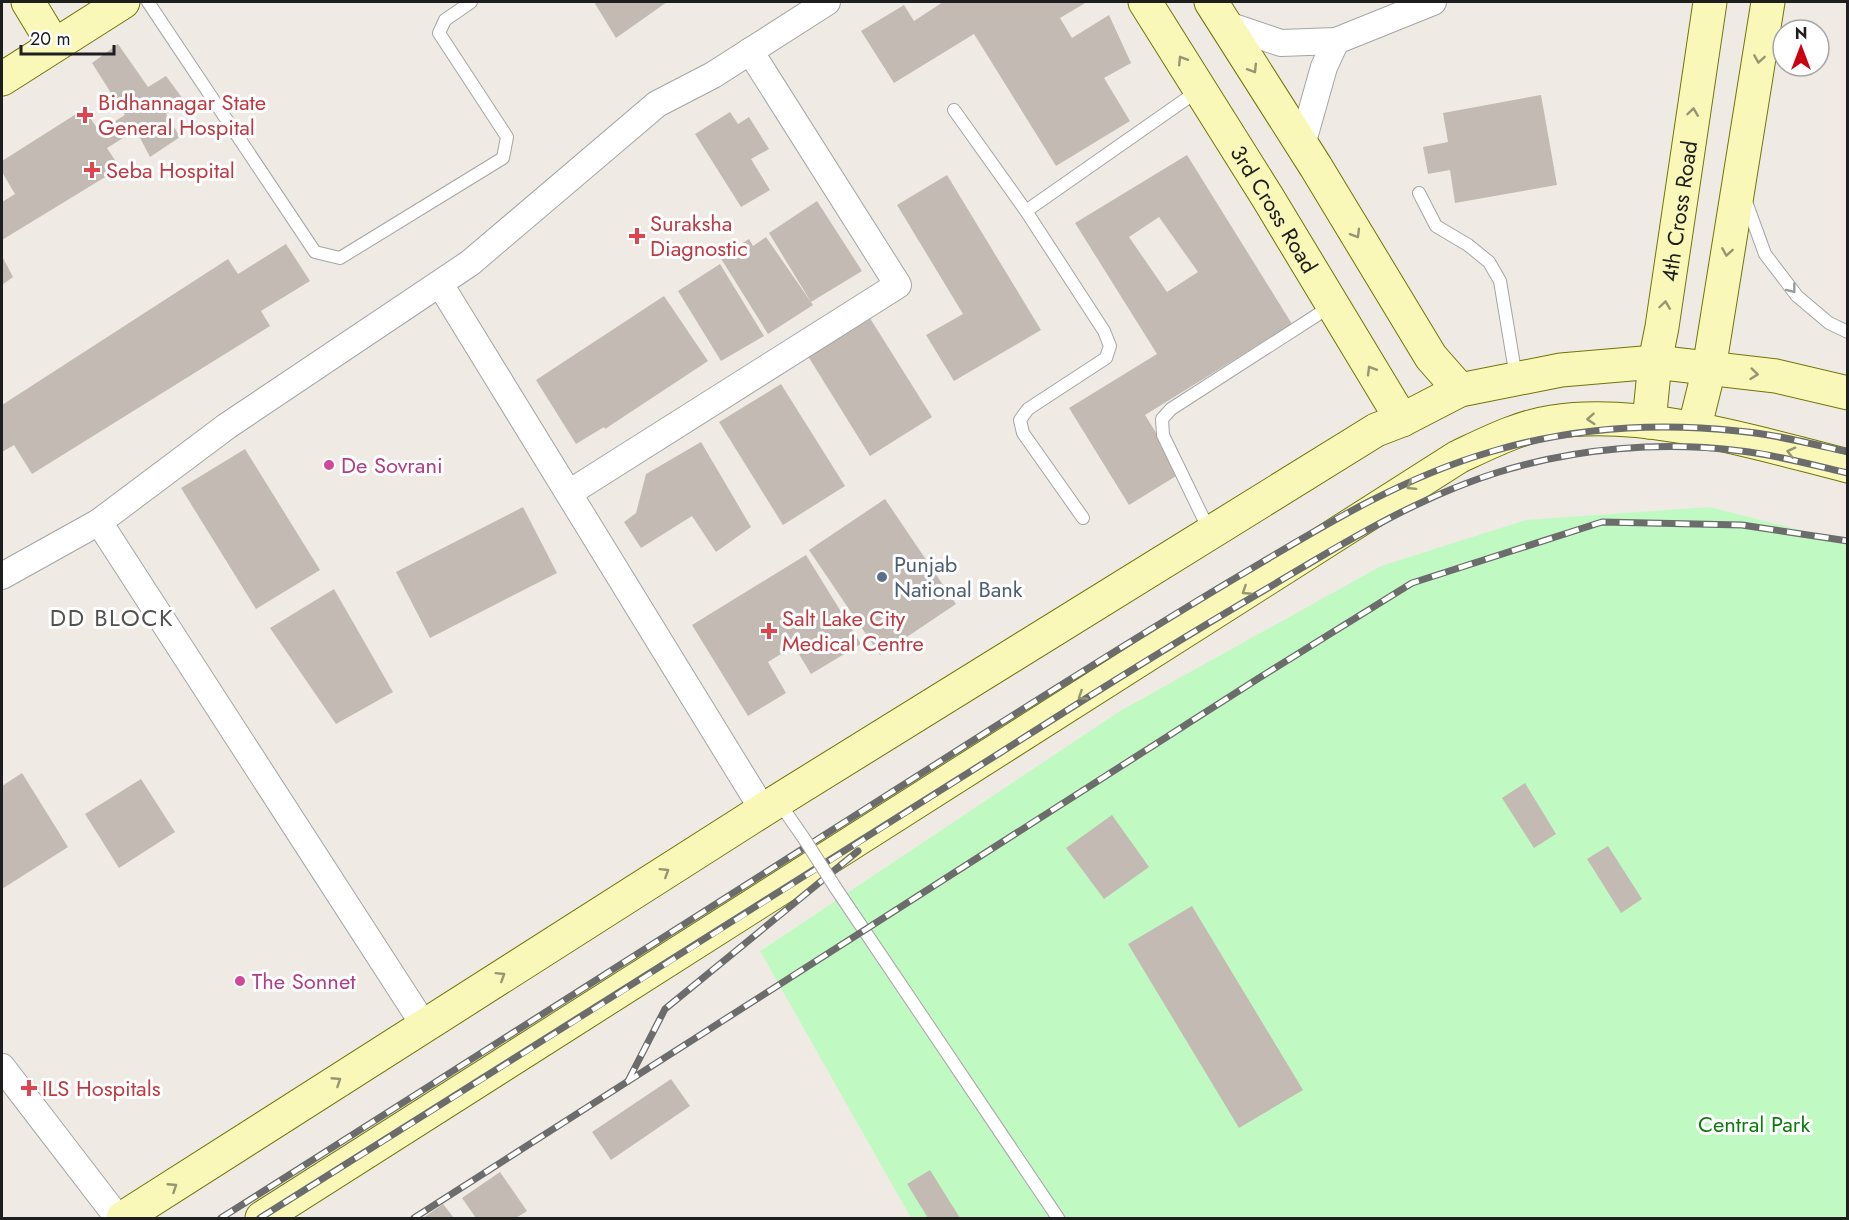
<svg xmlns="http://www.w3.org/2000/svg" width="1849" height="1220" font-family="Jost,sans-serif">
<rect width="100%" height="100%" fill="#efebe4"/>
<polygon fill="#c1f9c2" points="1710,507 1847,542 1847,1218 911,1218 760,951 1120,711 1381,566 1526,520"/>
<g fill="#c4bab4" fill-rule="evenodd">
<polygon points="594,2 667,2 616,38"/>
<polygon points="943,2 1087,2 1060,18 1072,38 1109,15 1131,63 1104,78 1130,121 1056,166 974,34 894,83 861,31 904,5 914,21"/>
<polygon points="118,44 148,87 166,76 186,103 166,114 180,137 150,157 136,130 107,148 120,168 2,240 2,202 15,194 2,172 2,161 84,109 99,131 125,115 92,63"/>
<polygon points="1541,95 1557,185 1455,203 1450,170 1428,174 1423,147 1448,142 1443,113"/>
<polygon points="730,112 738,124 749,117 769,149 751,159 770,190 741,207 695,134"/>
<path d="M1187,155L1292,324L1145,415L1181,473L1129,505L1069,408L1157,354L1075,223ZM1159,217L1198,272L1167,292L1129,237Z"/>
<polygon points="947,175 1041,330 954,381 926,335 963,314 897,205"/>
<polygon points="817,201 862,271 811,302 769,233"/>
<polygon points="766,237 813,305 768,334 720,257 749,239 753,246"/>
<polygon points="286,244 310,281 261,311 270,326 32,474 14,445 2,452 2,405 228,259 238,274"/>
<polygon points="2,256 13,277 2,285"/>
<polygon points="720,264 764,336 721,361 678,291"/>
<polygon points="664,296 708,361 605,429 604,427 576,444 536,380"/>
<polygon points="868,315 932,417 870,456 806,353"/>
<polygon points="781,384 845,486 783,525 719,422"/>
<polygon points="701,442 751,527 716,552 692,516 641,548 624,522 636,513 646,474"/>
<polygon points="245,449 320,570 256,609 181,488"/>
<polygon points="885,499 956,604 880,655 809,550"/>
<polygon points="523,507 557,573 430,638 396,572"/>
<polygon points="806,555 861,644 811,674 794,646 768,662 786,693 748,716 692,625"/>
<polygon points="334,589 393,692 336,724 270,628"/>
<polygon points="22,773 68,847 2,889 2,786"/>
<polygon points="141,779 175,832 119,868 85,814"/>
<polygon points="1525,783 1556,834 1534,848 1502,798"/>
<polygon points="1112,815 1149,867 1104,899 1066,848"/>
<polygon points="1608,846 1642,899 1621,913 1587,859"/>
<polygon points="1192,906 1303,1090 1239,1128 1128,944"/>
<polygon points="671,1079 690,1106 611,1160 592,1132"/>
<polygon points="930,1170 960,1218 928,1218 907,1184"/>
<polygon points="500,1172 527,1211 516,1218 476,1218 462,1198"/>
<polygon points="443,1204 454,1218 423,1218"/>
</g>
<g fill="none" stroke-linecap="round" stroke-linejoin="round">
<defs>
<g id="lane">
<polyline points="148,2 315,252 340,258 503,158 507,137 439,33 445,20 471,2"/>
<polyline points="954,110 1026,211 1104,331 1110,346 1106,358 1028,409 1020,420 1023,433 1083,518"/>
<polyline points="1419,193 1436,226 1468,245 1489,262 1500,281 1516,377"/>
<polyline points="1745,199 1765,254 1797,296 1829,323 1848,332"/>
<polyline points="1026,211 1199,90"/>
<polyline points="1210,532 1163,435 1162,419 1171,409 1331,306"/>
<polyline points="778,801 805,840"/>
<polyline points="835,887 1058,1218"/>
</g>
<g id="street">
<polyline points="1225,24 1281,43 1336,41 1433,2"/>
<polyline points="1302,145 1324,67 1336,41"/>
<polyline points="440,284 763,810"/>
<polyline points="569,493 898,285 750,51"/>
<polyline points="99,522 424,1025"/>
<polyline points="2,576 99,522 227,426 470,263 657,104 713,75 827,2"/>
<polyline points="2,1067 118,1218"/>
</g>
<g id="secondary">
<polyline points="28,2 54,45"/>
<path id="s1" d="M1145,2L1268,198L1402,420"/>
<polyline points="1211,2 1316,167 1431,357 1460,390"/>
<polyline points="2,79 123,2"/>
<path id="s2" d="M1649,422L1655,362L1662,327L1710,2"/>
<polyline points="1694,430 1709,369 1768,2"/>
<polyline points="123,1218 763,810 1376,430 1402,420 1460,390 1561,370 1655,362 1776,376 1848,393"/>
<path d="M262,1218L1458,457C1488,443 1519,427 1552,422C1645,408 1757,443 1848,466"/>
</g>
</defs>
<use href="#lane" stroke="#a5a5a5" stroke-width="14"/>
<use href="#street" stroke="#a5a5a5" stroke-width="28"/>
<use href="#secondary" stroke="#707506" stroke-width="35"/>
<use href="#lane" stroke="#fff" stroke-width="12"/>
<use href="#street" stroke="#fff" stroke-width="26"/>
<use href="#secondary" stroke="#f9f8b8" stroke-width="33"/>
<defs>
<g id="rail">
<polyline points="628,1081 665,1009 858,851"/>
<path d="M221,1218C477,1056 733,893 988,731C1075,676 1161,622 1249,570C1326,524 1404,477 1490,452C1570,428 1655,422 1738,431C1775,434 1811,444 1848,452"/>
<path d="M260,1218C508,1063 756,908 1003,751C1092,694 1182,638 1273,585C1345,542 1418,497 1499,472C1576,448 1661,441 1741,451C1777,455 1812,465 1848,473"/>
<polyline points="414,1218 1259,678 1412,583 1602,522 1742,525 1848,541"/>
</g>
</defs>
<use href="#rail" stroke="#6c6c6c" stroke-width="7"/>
<use href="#rail" stroke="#fff" stroke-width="4.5" stroke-dasharray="14" stroke-linecap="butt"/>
<defs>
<polyline id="lane-bridge" points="805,840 835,887"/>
</defs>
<use href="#lane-bridge" stroke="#a5a5a5" stroke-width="14" stroke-linecap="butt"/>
<use href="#lane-bridge" stroke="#fff" stroke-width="12"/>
</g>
<defs><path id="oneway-chevron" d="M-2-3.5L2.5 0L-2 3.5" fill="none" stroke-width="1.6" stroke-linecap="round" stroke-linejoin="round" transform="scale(1.5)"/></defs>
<g stroke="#969673">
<use href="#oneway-chevron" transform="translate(1759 59) rotate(99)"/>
<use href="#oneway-chevron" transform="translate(1182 60) rotate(-122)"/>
<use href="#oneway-chevron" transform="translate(1253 69) rotate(58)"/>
<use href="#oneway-chevron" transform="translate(1693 112) rotate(-82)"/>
<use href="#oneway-chevron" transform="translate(1356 234) rotate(59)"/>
<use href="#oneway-chevron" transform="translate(1727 252) rotate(99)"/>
<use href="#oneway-chevron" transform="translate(1665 305) rotate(-82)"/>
<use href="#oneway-chevron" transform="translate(1371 370) rotate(-121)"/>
<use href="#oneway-chevron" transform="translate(1754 374) rotate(6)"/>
<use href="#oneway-chevron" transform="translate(1591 419) rotate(176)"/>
<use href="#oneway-chevron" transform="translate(1791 452) rotate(-166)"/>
<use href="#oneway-chevron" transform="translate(1411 486) rotate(148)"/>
<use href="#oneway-chevron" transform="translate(1246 591) rotate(147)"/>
<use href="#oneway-chevron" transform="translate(1082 696) rotate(147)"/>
<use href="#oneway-chevron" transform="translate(665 872) rotate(-32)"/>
<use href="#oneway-chevron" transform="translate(501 976) rotate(-32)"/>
<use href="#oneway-chevron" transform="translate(337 1081) rotate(-33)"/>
<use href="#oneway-chevron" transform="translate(173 1187) rotate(-33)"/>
</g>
<use stroke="#9a9a9a" href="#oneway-chevron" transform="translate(1792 289) rotate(52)"/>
<g fill="#e0444e" stroke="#fff" stroke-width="2">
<path d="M82 106h6v6h6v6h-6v6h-6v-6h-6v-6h6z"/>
<path d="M89 161h6v6h6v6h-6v6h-6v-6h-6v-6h6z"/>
<path d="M634 227h6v6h6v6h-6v6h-6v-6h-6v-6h6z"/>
<path d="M766 622h6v6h6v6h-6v6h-6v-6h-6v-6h6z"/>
<path d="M26 1079h6v6h6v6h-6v6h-6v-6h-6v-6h6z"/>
</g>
<g fill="#d1479c" stroke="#fff" stroke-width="2">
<circle cx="329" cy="465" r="6"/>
<circle cx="240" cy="981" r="6"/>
</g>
<circle fill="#5c6f8a" stroke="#fff" stroke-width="2" cx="882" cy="577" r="6"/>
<g text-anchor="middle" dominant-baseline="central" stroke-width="6" stroke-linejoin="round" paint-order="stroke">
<g font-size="22" fill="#be3a42" stroke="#fff" text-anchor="start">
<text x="98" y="102">Bidhannagar State<tspan x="98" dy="25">General Hospital</tspan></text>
<text x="106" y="170">Seba Hospital</text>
<text x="650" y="223">Suraksha<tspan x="650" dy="25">Diagnostic</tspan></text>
<text x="782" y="618">Salt Lake City<tspan x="782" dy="25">Medical Centre</tspan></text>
<text x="42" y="1088">ILS Hospitals</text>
</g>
<g font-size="22" fill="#1e1e1e" stroke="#fff">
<text stroke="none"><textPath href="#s1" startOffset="244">3rd Cross Road</textPath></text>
<text stroke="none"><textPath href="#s2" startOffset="213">4th Cross Road</textPath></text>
</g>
<g font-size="22" fill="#b23c85" stroke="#fff" text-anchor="start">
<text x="341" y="465">De Sovrani</text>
<text x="252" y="981">The Sonnet</text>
</g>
<g font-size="22" fill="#4e5e75" stroke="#fff" text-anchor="start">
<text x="894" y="564">Punjab<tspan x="894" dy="25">National Bank</tspan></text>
</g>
<g font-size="22" fill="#0c7c0e" stroke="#fff">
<text x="1754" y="1124">Central Park</text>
</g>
<g font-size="24" letter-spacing="1.5" fill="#515151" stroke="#fff">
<text x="112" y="617">DD BLOCK</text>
</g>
</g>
<rect width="1849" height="1220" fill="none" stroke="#1e1e1e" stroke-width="6"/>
<g transform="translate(1801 48)"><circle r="28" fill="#ffffff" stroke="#a5a5a5" stroke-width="1.5"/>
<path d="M0-4.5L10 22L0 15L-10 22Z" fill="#cb020f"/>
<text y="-9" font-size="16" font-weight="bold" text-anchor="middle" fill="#1e1e1e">N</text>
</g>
<path d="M21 45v9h93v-9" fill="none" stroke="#1e1e1e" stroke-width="3"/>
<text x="30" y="45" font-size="18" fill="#1e1e1e" stroke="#ffffff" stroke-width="4.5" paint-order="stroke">20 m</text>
</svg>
